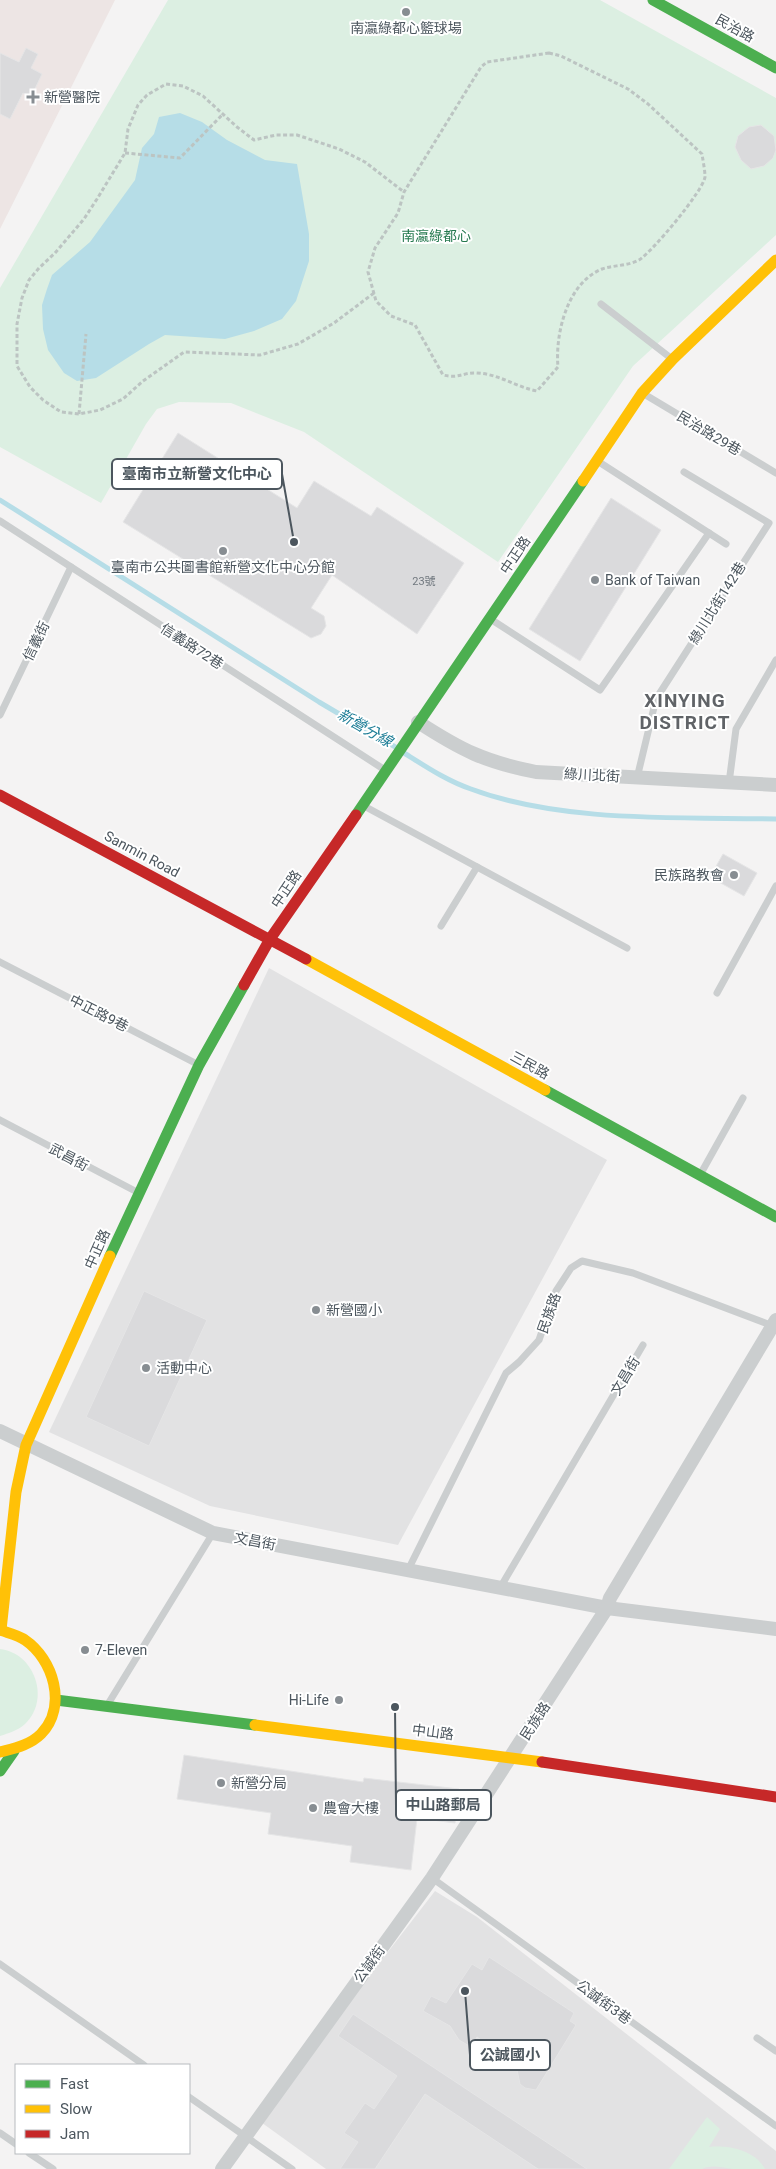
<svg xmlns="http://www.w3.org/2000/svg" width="776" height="2169" font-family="Roboto,'Noto Sans TC',sans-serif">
<rect width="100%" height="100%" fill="#f4f3f3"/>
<g fill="#e2e2e3">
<polygon points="269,968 607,1160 398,1545 210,1506 49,1432"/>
<polygon points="435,1891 477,1917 776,2151 776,2169 326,2169 258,2120"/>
</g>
<polygon fill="#ede5e4" points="0,0 115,0 0,229"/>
<g fill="#dcefe2">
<polygon points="168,0 600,0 776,98 776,235 633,366 498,562 304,432 231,403 179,402 157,409 146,424 101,503 0,447 0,288"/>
<path d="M0,1649C35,1653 51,1700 25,1724C17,1731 9,1733 0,1736Z"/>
<path d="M707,2117L720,2129L709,2147C728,2145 755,2150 765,2169C755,2169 744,2169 733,2169C723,2168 712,2164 702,2169H669Z"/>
</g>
<polygon fill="#b6dde7" points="180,113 202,122 227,140 265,160 297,164 309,234 309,261 296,301 282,319 254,331 225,339 165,335 149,344 96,378 77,381 64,373 48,350 43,329 42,305 47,289 52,275 90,242 135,180 142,148 154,134 159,117"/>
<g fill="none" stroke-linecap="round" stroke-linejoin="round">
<g stroke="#b6dde7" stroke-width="5">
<polyline points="0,500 319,702 397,748"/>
<path d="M404,753C425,766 447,781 471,789C562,823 679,817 776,819"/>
</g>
</g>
<g fill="#dadadc" stroke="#e5e5e6">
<polygon points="26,48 38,54 31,68 42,74 31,97 23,93 10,119 0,114 0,53 19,62"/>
<polygon points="761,125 774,136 776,150 773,158 764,166 751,169 741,160 735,147 738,136 749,127"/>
<polygon points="178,433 297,508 314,481 371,516 377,507 464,563 417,634 332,575 311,608 324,616 326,626 321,634 311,638 123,522"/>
<polygon points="611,498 661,530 580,661 529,629"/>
<polygon points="723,854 757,873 744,896 710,877"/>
<polygon points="144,1291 207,1320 149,1446 86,1417"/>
<polygon points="184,1755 363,1782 364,1778 459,1789 455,1823 417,1818 411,1870 350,1862 352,1846 268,1834 271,1813 177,1799"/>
<polygon points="489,1957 574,2013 570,2021 576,2025 536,2090 525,2088 520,2084 516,2065 477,2037 471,2047 459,2040 450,2026 423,2011 431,1996 446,2003 472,1964 482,1970"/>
<polygon points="353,2014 587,2169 538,2169 425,2094 375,2169 340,2169 358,2142 344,2133 365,2103 374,2109 397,2076 338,2036"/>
</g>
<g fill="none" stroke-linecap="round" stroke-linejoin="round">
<g stroke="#bcc4c2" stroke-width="3" stroke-dasharray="4 2.5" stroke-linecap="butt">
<path d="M549,53L561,56L628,89L648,104L702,154C703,161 705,170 705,177C703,191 653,251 639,260C628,266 614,265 602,269C567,283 555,334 558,367L537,391C516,387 499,374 477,373C463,372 460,379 443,375L415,325L391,316L376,301L368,272L375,248L398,213L404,192L481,67L487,62Z"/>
<polyline points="125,153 180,158 223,114"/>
<polyline points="374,293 334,323 298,344 260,355 184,352 143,381 123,399 100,410 79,414 61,412 43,400 30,387 17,366 17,324 22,298 29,280 39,268 55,253 84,219 97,199 125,153 128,129 138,105 147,95 166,84 183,86 203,96 237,127 254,140 276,135 297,135 339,149 365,162 404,192"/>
<polyline points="79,414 86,334"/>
</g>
<g stroke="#cbcecf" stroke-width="7">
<polyline points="601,304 672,359"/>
<polyline points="644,394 776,473"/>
<polyline points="599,462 726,544"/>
<polyline points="0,521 385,770"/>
<polyline points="492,620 600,690 709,533"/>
<polyline points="0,715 71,567"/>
<polyline points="637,778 656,699 769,523 684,472"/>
<polyline points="729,783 736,729 776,660"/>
<polyline points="364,806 627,948"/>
<polyline points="441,926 477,867"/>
<polyline points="0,962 197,1064"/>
<polyline points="717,993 776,886"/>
<polyline points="0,1120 137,1192"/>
<polyline points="700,1175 743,1098"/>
<polyline points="408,1570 506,1373 519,1362 539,1340 556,1291 571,1268 582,1261 633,1273 773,1326"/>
<polyline points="500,1588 643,1345"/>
<polyline points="108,1704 213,1533"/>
<polyline points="432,1878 776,2126"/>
<polyline points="0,1964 144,2065"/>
<polyline points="757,2038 776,2051"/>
<polyline points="189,2097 292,2169"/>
<polyline points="0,2133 16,2144"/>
<polyline points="29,2153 53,2169"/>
</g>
<g stroke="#cbcecf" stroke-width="14">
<path d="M418,722C461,750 485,762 536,772L776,785"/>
<polyline points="0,1431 213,1533 607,1608 776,1629"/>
<polyline points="222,2169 432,1878 607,1608 610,1598 776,1320"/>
</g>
<g stroke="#4caf50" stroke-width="11">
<polyline points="653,0 776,68"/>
<polyline points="356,815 583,481"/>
<polyline points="545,1090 776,1217"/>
<polyline points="110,1256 199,1065 244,985"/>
<polyline points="56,1700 255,1725"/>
<polyline points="0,1771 14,1751"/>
</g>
<g stroke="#ffc107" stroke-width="11">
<polyline points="583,481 642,393 673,359 776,260"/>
<polyline points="306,959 545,1090"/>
<path d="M0,1630C8,1633 18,1635 25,1640C53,1659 68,1706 41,1734C30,1745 15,1748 0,1752"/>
<polyline points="1,1630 16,1492 26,1445 110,1256"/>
<polyline points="255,1725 542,1762"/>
</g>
<g stroke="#c62828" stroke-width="11">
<polyline points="0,795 306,959"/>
<polyline points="244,985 270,939 356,815"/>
<polyline points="542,1762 776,1797"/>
</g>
</g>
<g fill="#878d92" stroke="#fff" stroke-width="2">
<circle cx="406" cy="12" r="5"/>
<path d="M30.5 89.5h5v5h5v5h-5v5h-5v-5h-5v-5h5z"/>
<circle cx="223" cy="551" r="5"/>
<circle cx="595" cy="580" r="5"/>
<circle cx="734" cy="875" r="5"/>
<circle cx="316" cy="1310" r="5"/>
<circle cx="146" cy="1368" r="5"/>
<circle cx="85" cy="1650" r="5"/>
<circle cx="339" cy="1700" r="5"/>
<circle cx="221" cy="1783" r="5"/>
<circle cx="313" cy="1808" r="5"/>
</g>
<g text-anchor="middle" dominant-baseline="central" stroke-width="4" stroke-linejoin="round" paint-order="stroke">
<g font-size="11" fill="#71787f">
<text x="424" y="581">23號</text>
</g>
<g font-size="14" fill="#4c565e" stroke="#fff" text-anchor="start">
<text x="406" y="28" text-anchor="middle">南瀛綠都心籃球場</text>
<text x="44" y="97">新營醫院</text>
<text x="223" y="567" text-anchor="middle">臺南市公共圖書館新營文化中心分館</text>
<text x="605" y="580">Bank of Taiwan</text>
<text x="724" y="875" text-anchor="end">民族路教會</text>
<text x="326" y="1310">新營國小</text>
<text x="156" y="1368">活動中心</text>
<text x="95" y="1650">7-Eleven</text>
<text x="329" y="1700" text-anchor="end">Hi-Life</text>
<text x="231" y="1783">新營分局</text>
<text x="323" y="1808">農會大樓</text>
</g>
<g font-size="14" fill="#4c565e" stroke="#fff">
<text transform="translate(735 28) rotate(29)">民治路</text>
<text transform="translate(709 433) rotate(31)">民治路29巷</text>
<text transform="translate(515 555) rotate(-56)">中正路</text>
<text transform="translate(717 603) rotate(-58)">綠川北街142巷</text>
<text transform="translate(36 641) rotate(-64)">信義街</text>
<text transform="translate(192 646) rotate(33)">信義路72巷</text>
<text transform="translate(592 775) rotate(3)">綠川北街</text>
<text transform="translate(142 854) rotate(28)">Sanmin Road</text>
<text transform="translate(286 889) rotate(-56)">中正路</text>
<text transform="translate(99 1013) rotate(27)">中正路9巷</text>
<text transform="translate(530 1065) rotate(29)">三民路</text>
<text transform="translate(69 1157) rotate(28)">武昌街</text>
<text transform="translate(97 1249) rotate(-66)">中正路</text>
<text transform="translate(549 1313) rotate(-70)">民族路</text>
<text transform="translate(625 1376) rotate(-59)">文昌街</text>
<text transform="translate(255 1541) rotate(11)">文昌街</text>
<text transform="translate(535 1721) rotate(-57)">民族路</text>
<text transform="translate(433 1732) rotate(7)">中山路</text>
<text transform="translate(369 1964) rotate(-54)">公誠街</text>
<text transform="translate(604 2002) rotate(36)">公誠街3巷</text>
</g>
<g font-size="14" fill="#24784e" stroke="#fff">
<text x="436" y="236">南瀛綠都心</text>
</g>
<g font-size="15" font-style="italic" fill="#1e7e97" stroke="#fff">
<text transform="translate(365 728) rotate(30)">新營分線</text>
</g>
<g font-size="19" font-weight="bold" letter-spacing="1" fill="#606367" stroke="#fff">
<text x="685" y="700">XINYING<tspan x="685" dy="22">DISTRICT</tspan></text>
</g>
</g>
<path fill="none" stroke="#4c565e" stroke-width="2" d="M294 542L282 474M395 1707L396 1805M465 1991L470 2055"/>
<g fill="#4c565e" stroke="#fff" stroke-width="2">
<circle cx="294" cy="542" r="5"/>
<circle cx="395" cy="1707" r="5"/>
<circle cx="465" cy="1991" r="5"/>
</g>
<g fill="#fff" stroke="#4c565e" stroke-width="2">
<rect x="112" y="459" width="170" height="30" rx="5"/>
<rect x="396" y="1790" width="95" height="30" rx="5"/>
<rect x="470" y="2040" width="80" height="30" rx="5"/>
</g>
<g font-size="15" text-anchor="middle" font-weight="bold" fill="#4c565e">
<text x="197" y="479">臺南市立新營文化中心</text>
<text x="443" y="1810">中山路郵局</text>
<text x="510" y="2060">公誠國小</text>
</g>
<rect x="15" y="2064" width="175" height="90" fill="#ffffff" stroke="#b7bbbf"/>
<rect x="25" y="2080" width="25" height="8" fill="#4caf50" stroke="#b7bbbf"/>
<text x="60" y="2089" font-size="15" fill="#4c565e">Fast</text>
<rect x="25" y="2105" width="25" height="8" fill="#ffc107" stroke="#b7bbbf"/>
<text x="60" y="2114" font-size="15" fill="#4c565e">Slow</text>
<rect x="25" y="2130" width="25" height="8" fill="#c62828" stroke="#b7bbbf"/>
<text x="60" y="2139" font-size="15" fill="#4c565e">Jam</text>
</svg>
